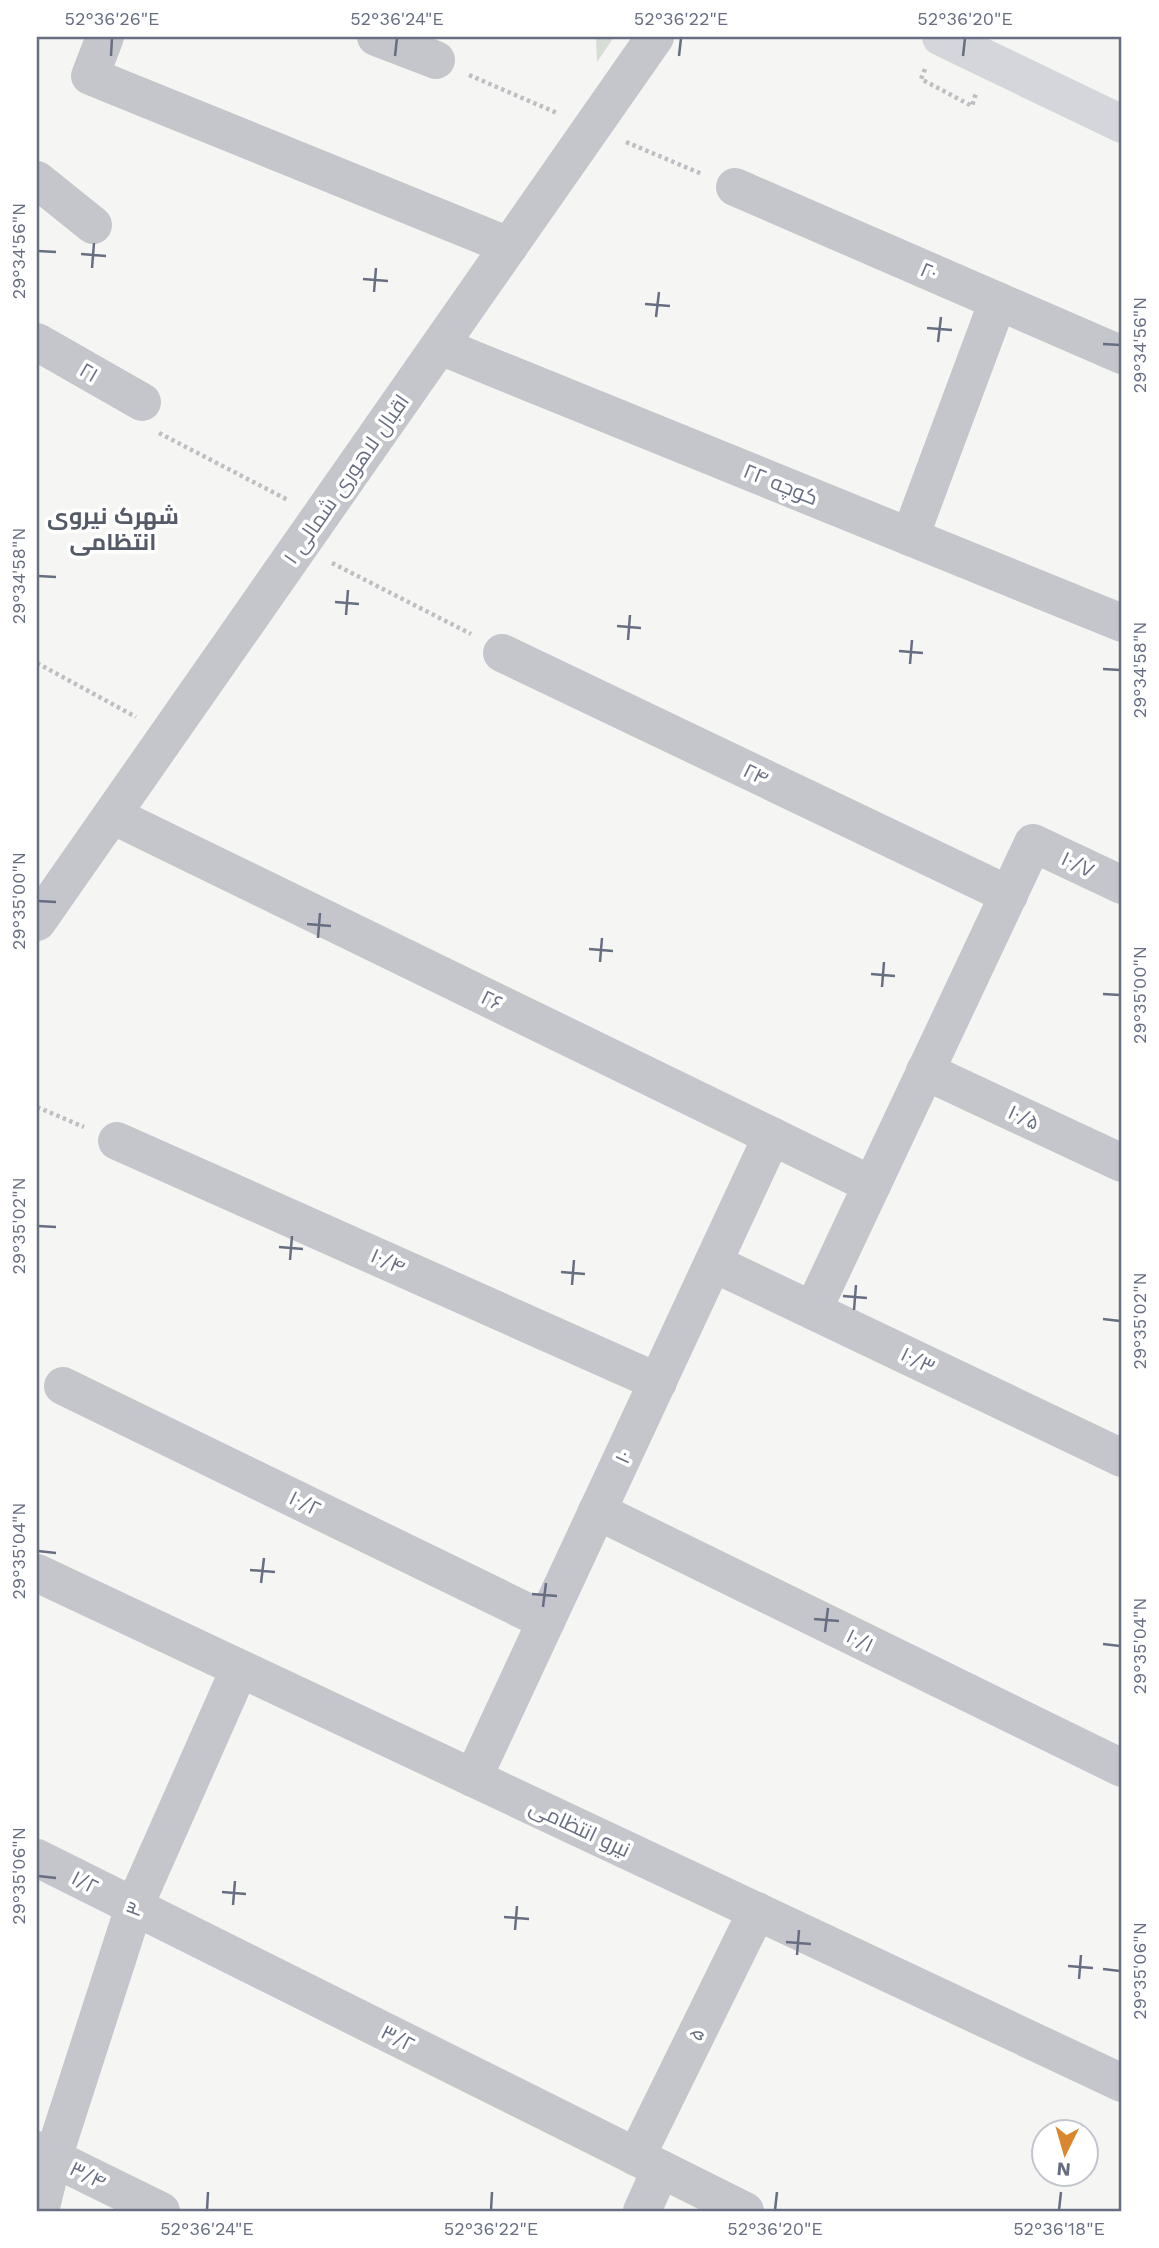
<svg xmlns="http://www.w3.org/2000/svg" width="1159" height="2248" font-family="'Work Sans',Cairo,sans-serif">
<rect width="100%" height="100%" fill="#f5f6f3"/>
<polygon fill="#d5ddd4" points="596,37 614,37 597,62"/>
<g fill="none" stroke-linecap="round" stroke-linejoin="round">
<g stroke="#bebfc2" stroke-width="4.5" stroke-dasharray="3.5 3.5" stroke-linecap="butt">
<polyline points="925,69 921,79 972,106 976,93"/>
<polyline points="469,75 557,113"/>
<polyline points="626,142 702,174"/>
<polyline points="159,433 288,500"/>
<polyline points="332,563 471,634"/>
<polyline points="37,663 136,717"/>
<polyline points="37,1107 84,1127"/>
</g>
<g stroke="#c5c6cb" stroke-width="38">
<polyline points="105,37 90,76 509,246"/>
<polyline points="376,37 436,60"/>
<polyline points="37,180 93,225"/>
<polyline points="735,187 1122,355"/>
<polyline points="37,342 142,402"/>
<polyline points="440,346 1122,623"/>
<polyline points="910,537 998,301"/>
<polyline points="502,653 1009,895"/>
<polyline points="112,815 872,1185"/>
<polyline points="37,922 655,37"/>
<polyline points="925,1071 1122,1163"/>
<polyline points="117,1141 658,1382"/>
<polyline points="713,1263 1122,1458"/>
<polyline points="813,1310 1033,843 1122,885"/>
<polyline points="63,1386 546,1621"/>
<polyline points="597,1511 1122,1768"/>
<polyline points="37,1573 1122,2083"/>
<polyline points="473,1778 772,1136"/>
<polyline points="37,1858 745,2211"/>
<polyline points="37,2150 161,2211"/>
<polyline points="636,2157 757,1911"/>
<polyline points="40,2211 53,2158 134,1907 239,1670"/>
<polyline points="642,2211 661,2169"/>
</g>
<polyline stroke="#d5d6dc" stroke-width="38" points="941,37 1122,124"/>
</g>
<path fill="none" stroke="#676e82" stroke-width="2.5" d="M111,56L112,38M395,56L397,38M679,56L681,38M963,56L965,38M38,251L56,252M81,254L106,256M92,268L94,243M363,279L388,281M374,292L376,268M645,304L670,306M656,317L659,292M927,328L952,330M938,342L941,317M1103,344L1120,345M38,576L56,577M335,602L359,604M346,615L348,590M617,626L641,628M628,640L630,615M899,651L923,653M910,664L912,640M1103,669L1120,670M38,901L56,902M307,924L331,926M318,938L320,913M589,949L613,951M600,962L602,938M871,974L895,976M882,987L884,962M1103,994L1120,995M38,1226L56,1227M279,1247L303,1249M290,1260L292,1236M561,1272L585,1274M572,1285L574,1260M843,1296L867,1298M854,1310L856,1285M1103,1319L1120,1321M38,1551L56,1553M250,1570L275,1572M261,1583L264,1558M532,1594L557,1596M543,1607L546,1583M814,1619L839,1621M825,1632L828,1608M1103,1644L1120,1646M38,1876L56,1878M222,1892L246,1894M233,1905L235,1881M504,1917L529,1919M515,1930L517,1906M786,1942L811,1944M797,1955L799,1930M1068,1966L1093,1968M1103,1969L1120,1971M1079,1979L1081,1955M207,2210L208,2192M491,2210L492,2192M775,2210L777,2192M1059,2210L1061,2192"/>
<g text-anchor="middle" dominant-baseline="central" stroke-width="7" stroke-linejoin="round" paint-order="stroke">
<g font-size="21" fill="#676e82" stroke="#fff">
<text transform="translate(929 271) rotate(23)">۲۰</text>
<text transform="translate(89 372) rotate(30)">۲۱</text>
<text transform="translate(346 479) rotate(-55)">اقبال لاهوری شمالی ۱</text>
<text transform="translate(781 484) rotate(22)">کوچه ۲۲</text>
<text transform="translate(756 774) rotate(26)">۲۴</text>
<text transform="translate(1078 864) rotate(25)">۱۰/۷</text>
<text transform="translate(492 1000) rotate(26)">۲۶</text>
<text transform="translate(1024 1117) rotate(25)">۱۰/۵</text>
<text transform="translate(388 1261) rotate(24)">۱۰/۴</text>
<text transform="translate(918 1360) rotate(26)">۱۰/۳</text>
<text transform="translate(623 1457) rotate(-65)">۱۰</text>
<text transform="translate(305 1503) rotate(26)">۱۰/۲</text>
<text transform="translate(860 1640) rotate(26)">۱۰/۱</text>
<text transform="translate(580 1828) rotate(25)">نیرو انتظامی</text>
<text transform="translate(85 1882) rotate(27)">۱/۲</text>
<text transform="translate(134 1909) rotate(-70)">۳</text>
<text transform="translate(696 2034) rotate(-64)">۵</text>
<text transform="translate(398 2038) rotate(27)">۳/۲</text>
<text transform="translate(88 2175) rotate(26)">۳/۴</text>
</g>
<g font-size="23" font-weight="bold" fill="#545a68" stroke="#fff">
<text x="113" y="516">شهرک نیروی<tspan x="113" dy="26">انتظامی</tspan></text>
</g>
</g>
<rect width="1159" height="2248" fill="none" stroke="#ffffff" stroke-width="77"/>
<g transform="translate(1065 2153) rotate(185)"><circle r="33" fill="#ffffff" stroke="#c2c5cd" stroke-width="2"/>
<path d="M0-5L12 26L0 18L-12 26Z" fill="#d98830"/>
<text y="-10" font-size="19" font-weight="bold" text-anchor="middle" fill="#676e82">N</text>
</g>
<rect x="38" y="38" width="1082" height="2172" fill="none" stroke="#676e82" stroke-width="2.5"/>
<g font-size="18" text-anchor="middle" fill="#676e82">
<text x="112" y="25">52°36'26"E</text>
<text x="397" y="25">52°36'24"E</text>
<text x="681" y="25">52°36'22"E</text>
<text x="965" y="25">52°36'20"E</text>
<text transform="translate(19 251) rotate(-90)" y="6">29°34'56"N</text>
<text transform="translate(1140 345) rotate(-90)" y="6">29°34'56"N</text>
<text transform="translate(19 576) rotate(-90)" y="6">29°34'58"N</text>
<text transform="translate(1140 670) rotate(-90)" y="6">29°34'58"N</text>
<text transform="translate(19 901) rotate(-90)" y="6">29°35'00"N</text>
<text transform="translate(1140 995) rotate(-90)" y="6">29°35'00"N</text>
<text transform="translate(19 1226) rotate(-90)" y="6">29°35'02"N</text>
<text transform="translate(1140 1321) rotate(-90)" y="6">29°35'02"N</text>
<text transform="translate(19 1551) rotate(-90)" y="6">29°35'04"N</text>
<text transform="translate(1140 1646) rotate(-90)" y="6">29°35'04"N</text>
<text transform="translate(19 1876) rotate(-90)" y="6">29°35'06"N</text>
<text transform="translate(1140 1971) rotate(-90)" y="6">29°35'06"N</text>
<text x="207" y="2235">52°36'24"E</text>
<text x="491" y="2235">52°36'22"E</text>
<text x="775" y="2235">52°36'20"E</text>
<text x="1059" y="2235">52°36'18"E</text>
</g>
</svg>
